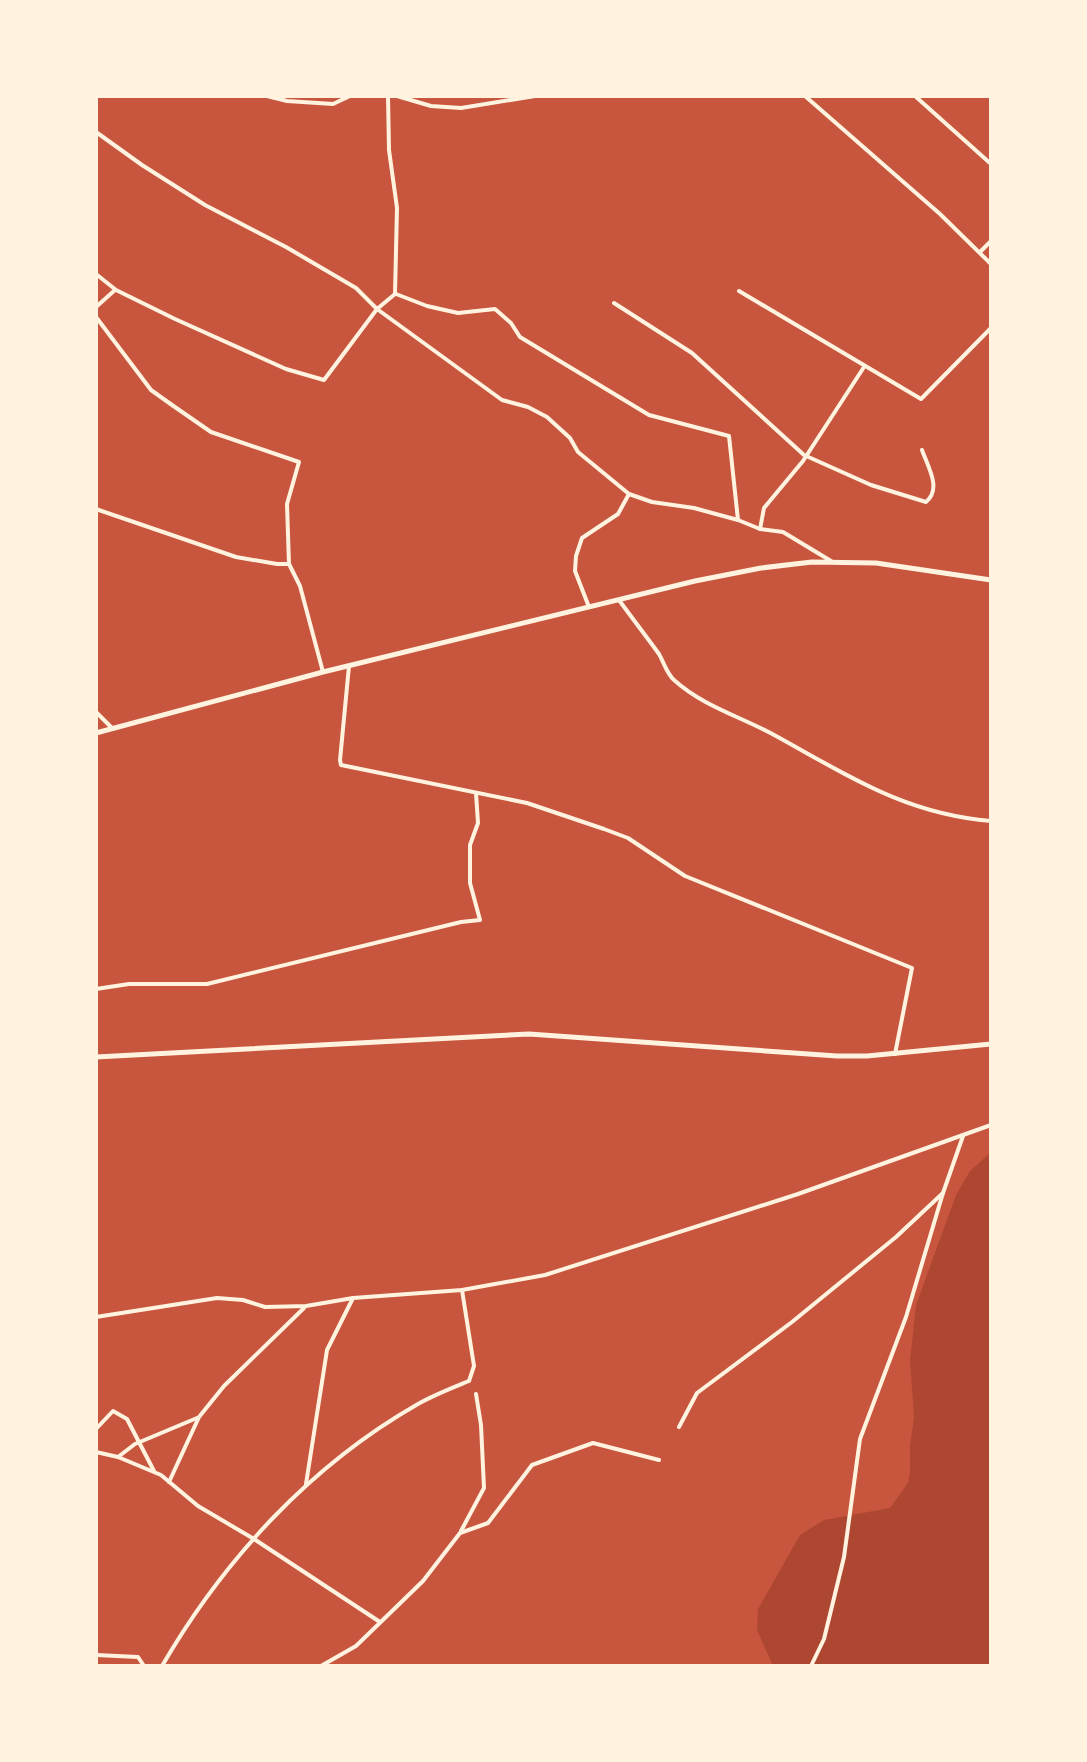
<svg xmlns="http://www.w3.org/2000/svg" width="1087" height="1762" font-family="Overpass,sans-serif">
<rect width="100%" height="100%" fill="#c8553d"/>
<polygon fill="#ae4732" points="991,1152 991,1666 773,1666 757,1630 758,1609 800,1535 824,1520 890,1508 908,1483 910,1473 910,1446 914,1417 910,1361 916,1305 956,1195 970,1171"/>
<g fill="none" stroke-linecap="round" stroke-linejoin="round">
<g stroke="#fff3e0" stroke-width="4">
<polyline points="267,96 287,101 333,104 350,96"/>
<polyline points="397,96 431,106 461,108 535,96"/>
<polyline points="635,96 643,96"/>
<polyline points="805,96 940,214 991,264"/>
<polyline points="915,96 991,164"/>
<polyline points="96,132 142,165 205,205 286,247 356,288 377,309 502,400 528,407 547,417 570,438 578,452 629,494 652,502 694,508 738,520 760,529 783,532 831,561"/>
<polyline points="980,252 991,241"/>
<polyline points="96,274 116,290 175,319 286,369 324,380 377,309 395,294 397,208 389,150 388,96"/>
<polyline points="739,291 921,399 991,328"/>
<polyline points="396,294 427,306 458,313 495,309 511,323 520,337 649,415 729,436 738,520"/>
<path d="M614,303L692,353L804,455L871,485L926,502C942,489 928,467 922,450"/>
<polyline points="96,307 115,290"/>
<polyline points="96,317 151,390 172,405 211,432 299,462 287,504 289,564 300,586 323,672"/>
<polyline points="96,509 236,557 277,564 289,564"/>
<polyline points="760,529 764,508 803,461 864,367"/>
<path d="M619,600C632,618 646,636 659,654C664,663 667,674 674,680C704,707 742,717 776,736C849,776 905,814 991,821"/>
<polyline points="589,607 575,571 576,556 582,538 618,514 629,494"/>
<polyline points="349,666 340,760 341,765 527,803 604,829 628,838 685,876 912,968 895,1054"/>
<polyline points="96,712 113,729"/>
<polyline points="96,989 129,984 207,984 461,922 480,920 470,883 470,845 478,823 476,793"/>
<polyline points="96,1317 217,1298 243,1300 265,1307 306,1306 353,1298 462,1290 545,1275 798,1194 991,1125"/>
<polyline points="679,1427 697,1393 792,1322 896,1237 943,1193 963,1136"/>
<polyline points="96,1429 113,1411 127,1419 154,1471"/>
<polyline points="96,1452 118,1457 161,1475 198,1506 254,1539 380,1622"/>
<polyline points="118,1457 135,1444 197,1418"/>
<polyline points="169,1482 199,1417 224,1386 304,1308"/>
<polyline points="306,1484 327,1350 353,1298"/>
<polyline points="461,1531 484,1488 481,1425 476,1394"/>
<polyline points="96,1655 138,1657 144,1666"/>
<path d="M162,1666C224,1559 311,1465 418,1404C434,1395 452,1388 469,1381L474,1366L462,1290"/>
<polyline points="321,1666 356,1646 423,1581 460,1533 488,1523 532,1465 593,1443 659,1460"/>
<polyline points="811,1666 824,1639 844,1557 860,1439 906,1317 943,1193"/>
</g>
<polyline stroke="#fff3e0" stroke-width="5" points="96,1057 529,1034 837,1056 867,1056 991,1044"/>
<polyline stroke="#fff3e0" stroke-width="5" points="96,733 323,672 695,581 761,568 812,562 876,563 991,580"/>
</g>
<rect width="1087" height="1762" fill="none" stroke="#fff3e0" stroke-width="196"/>
</svg>
